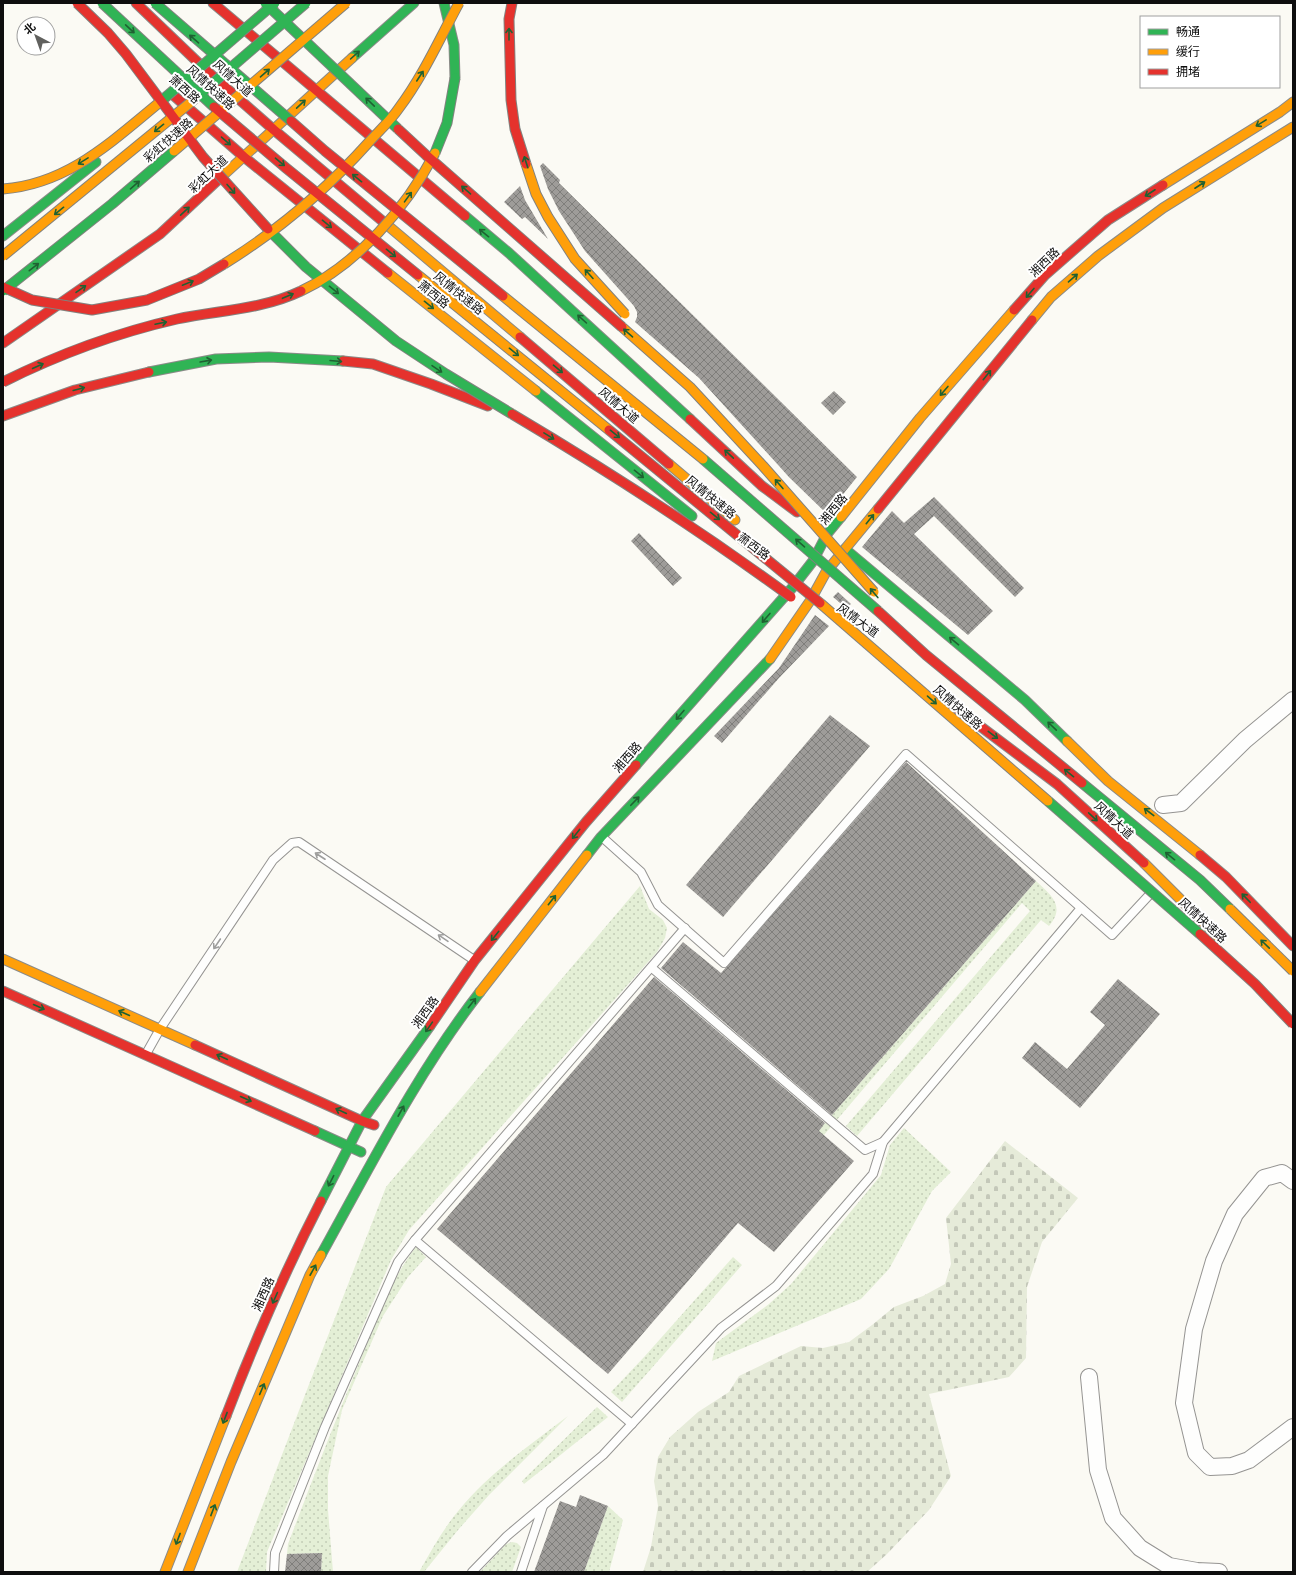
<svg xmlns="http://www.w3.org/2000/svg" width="1296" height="1575" font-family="'Noto Serif','Noto Sans SC',serif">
<defs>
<pattern id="grass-dots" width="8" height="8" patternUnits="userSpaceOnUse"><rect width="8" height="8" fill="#e4efd6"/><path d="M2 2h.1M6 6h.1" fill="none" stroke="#c2ccb6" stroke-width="1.8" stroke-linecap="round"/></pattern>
<pattern id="cemetery-stones" width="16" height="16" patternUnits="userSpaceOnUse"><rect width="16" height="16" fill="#e6ebd9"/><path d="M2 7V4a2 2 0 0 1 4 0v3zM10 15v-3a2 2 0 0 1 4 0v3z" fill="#c4c8b9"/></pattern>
<pattern id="building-cross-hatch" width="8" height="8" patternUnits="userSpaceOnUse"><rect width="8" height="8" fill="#9e9c99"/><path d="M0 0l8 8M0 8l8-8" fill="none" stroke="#7f7e7b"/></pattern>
</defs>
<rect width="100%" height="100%" fill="#fbfaf4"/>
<g fill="url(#grass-dots)">
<path d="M1036,881C1051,895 1066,906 1049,926L1041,920L857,1136L846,1126L1030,911L1022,903L824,1135L818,1131Z"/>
<polygon points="640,886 649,909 663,920 667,928 665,938 657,952 409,1230 391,1260 267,1552 266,1572 237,1572 308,1387 386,1187"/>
<polygon points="904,1128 951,1172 932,1191 889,1269 861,1299 712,1361 716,1343 769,1304 791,1284 881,1175 890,1145"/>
<path d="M416,1247L426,1257L408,1277L383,1316L342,1410L328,1476V1510L333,1572H321L322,1553L287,1554L288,1544C312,1481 336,1418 362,1356C377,1319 391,1279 416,1247Z"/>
<polygon points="733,1257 742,1265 622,1402 611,1392 645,1356"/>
<polygon points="597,1407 608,1417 524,1484 522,1481"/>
<path d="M568,1416L489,1495L458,1530L424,1572H419C431,1551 443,1529 459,1510C489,1473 530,1445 568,1416Z"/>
<polygon points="608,1506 623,1520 609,1572 584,1572"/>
<polygon points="512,1542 517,1543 521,1547 512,1572 480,1572 506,1544"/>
</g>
<polygon fill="url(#cemetery-stones)" points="1005,1141 1078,1198 1042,1242 1027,1287 1026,1358 1009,1377 929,1394 951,1476 929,1510 887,1554 867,1572 643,1572 651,1547 658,1506 654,1481 658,1457 670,1437 698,1412 729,1392 739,1376 801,1346 823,1348 849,1342 872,1325 894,1307 923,1296 945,1284 951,1264 946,1218"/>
<g fill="url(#building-cross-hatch)">
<polygon points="543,163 560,180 559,183 857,477 827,514 789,477 699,378 635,322 637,317 637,312 634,306 585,251 559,211 548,189 540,166"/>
<polygon points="520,186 525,200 548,239 525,217 522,219 504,202"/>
<polygon points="834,391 846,402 833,415 821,403"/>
<polygon points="934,497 1024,588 1015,597 934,516 914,534 993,611 968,635 862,547 892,511 904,523"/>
<polygon points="639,533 682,578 673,586 631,541"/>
<polygon points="838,592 851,604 846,608 833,597"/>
<polygon points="815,615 829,626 779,678 722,743 714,736 779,668"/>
<polygon points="830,715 870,746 723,917 686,885"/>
<polygon points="906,762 1036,881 832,1115 661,968 683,942 721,973"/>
<polygon points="654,977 825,1123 819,1131 854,1161 774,1252 738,1223 608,1374 437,1229"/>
<polygon points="1118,979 1160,1014 1080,1108 1022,1058 1035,1042 1067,1069 1105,1025 1090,1012"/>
<polygon points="580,1495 608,1506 584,1572 534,1572 560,1501 576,1507"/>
<polygon points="322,1553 321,1572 285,1572 287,1554"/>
</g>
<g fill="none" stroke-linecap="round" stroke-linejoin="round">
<defs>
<g id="lane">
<polyline points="602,837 641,872 658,905 724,963 906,754 1112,935 1152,892"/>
<polyline points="652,968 865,1150 883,1142"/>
<polyline points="146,1054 160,1029 273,860 292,843 299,842 474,960"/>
<polyline points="415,1240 632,1424"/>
<polyline points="274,1572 275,1553 325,1427 398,1262 415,1240 685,928"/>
<polyline points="472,1572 507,1536 603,1455 721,1328 776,1286 873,1174 883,1142 1081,908"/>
<polyline points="521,1572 543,1506"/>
</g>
<g id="street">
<polyline points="1163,805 1181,803 1245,740 1293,700"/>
<polyline points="1293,1181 1282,1173 1264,1178 1235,1214 1214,1261 1194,1329 1184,1403 1196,1453 1210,1467 1232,1466 1249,1460 1293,1427"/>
<polyline points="1089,1377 1098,1470 1113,1518 1140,1548 1169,1566 1197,1571 1219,1572"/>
</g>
<g id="fast">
<polyline points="444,3 454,45 455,78"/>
<polyline points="352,58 414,3"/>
<polyline points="465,216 509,253 690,419"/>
<polyline points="3,236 96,162"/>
<polyline points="149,372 216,359 269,357 343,361"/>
<polyline points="536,391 692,516"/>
<polyline points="845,549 1025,700 1067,741"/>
<polyline points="636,765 792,588 813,561 827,534 841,517"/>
<polyline points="587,855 601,837 770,659"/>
<polyline points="315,1131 361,1152"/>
<polyline points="321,1201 362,1121 430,1026"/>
<path d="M321,1255C371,1165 417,1073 480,992"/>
</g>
<g id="slow">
<polyline points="218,180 352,58"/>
<polyline points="1163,185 1280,112 1293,102"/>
<polyline points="386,224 520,337"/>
<polyline points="388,273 536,391"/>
<polyline points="1032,320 1051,297 1098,256 1163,208 1293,127"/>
<polyline points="669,464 735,520"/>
<polyline points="841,517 920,418 1014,310"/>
<polyline points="770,659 810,601 826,572 878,509"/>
<polyline points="1067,741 1108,781 1200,855"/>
<polyline points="1144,863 1220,939"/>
<polyline points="3,959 195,1045"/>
<polyline points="480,992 587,855"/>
<polyline points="165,1572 226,1416"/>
<polyline points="188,1572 231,1462 310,1275 321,1255"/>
</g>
<g id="jam">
<polyline points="136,3 208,72 274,130 386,224"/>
<polyline points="213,3 465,216"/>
<polyline points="172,94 244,157 388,273"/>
<polyline points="1014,310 1045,275 1108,220 1163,185"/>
<polyline points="520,337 669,464"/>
<polyline points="3,343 160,234 218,180"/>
<polyline points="343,361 373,364 431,384 488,406"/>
<polyline points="3,416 75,390 149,372"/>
<polyline points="690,419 762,486 797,512"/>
<polyline points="878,509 1032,320"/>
<polyline points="948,702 1057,784 1144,863"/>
<polyline points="1200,855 1226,877 1293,946"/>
<polyline points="3,991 315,1131"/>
<polyline points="430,1026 475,960 586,822 636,765"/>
<polyline points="195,1045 362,1121 374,1125"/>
<path d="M226,1416C254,1343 285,1271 321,1201"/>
</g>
</defs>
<use href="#lane" stroke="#959492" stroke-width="10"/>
<use href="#street" stroke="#959492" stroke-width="18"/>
<use href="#fast" stroke="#8b8b88" stroke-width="11"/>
<use href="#slow" stroke="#8b8b88" stroke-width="11"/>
<use href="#jam" stroke="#8b8b88" stroke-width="11"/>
<use href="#lane" stroke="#fefefd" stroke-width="8"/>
<use href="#street" stroke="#fefefd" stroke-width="16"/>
<use href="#fast" stroke="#30b455" stroke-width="9"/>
<use href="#slow" stroke="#ff9f0a" stroke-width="9"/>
<use href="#jam" stroke="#e5322d" stroke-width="9"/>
<defs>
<g id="fast-bridge">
<polyline points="102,3 214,107"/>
<polyline points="155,3 291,121"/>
<polyline points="265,3 398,129"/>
<polyline points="160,102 275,3"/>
<polyline points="191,102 306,3"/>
<polyline points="435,153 447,123 455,78"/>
<polyline points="268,229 306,267 396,341 446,374 512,414"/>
<polyline points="3,291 112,204 174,151"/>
<polyline points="703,459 878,611"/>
<polyline points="1082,783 1200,880 1230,909"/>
<polyline points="1048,801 1200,934"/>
</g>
<g id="slow-bridge">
<polyline points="174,151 346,3"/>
<polyline points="526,164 536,194 548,217 575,259 625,314"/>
<path d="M3,189C68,184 111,142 160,102"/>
<polyline points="3,256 191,102"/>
<path d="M224,264C279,230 326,190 369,142C379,131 391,120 399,108C423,76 440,38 459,3"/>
<polyline points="418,275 609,430"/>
<path d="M301,291C358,264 406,208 435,153"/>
<polyline points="503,296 703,459"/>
<polyline points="622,327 690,387 763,466 874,592"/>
<polyline points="820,603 1048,801"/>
<polyline points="1230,909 1293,971"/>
</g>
<g id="jam-bridge">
<polyline points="77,3 108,33 126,54 203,157 268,229"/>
<polyline points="512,3 509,19 511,100 515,129 526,164"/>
<polyline points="214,107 286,168 418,275"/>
<polyline points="291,121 325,151 503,296"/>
<polyline points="398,129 426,155 622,327"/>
<polyline points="3,287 32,300 92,310 147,300 199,279 224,264"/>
<path d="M3,382C59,354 116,333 177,319C219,310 261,310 301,291"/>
<path d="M512,414C608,471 701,531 791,597"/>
<polyline points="609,430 820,603"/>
<polyline points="878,611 926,655 1082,783"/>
<polyline points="1200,934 1255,984 1293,1024"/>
</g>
</defs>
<use href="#fast-bridge" stroke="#82827f" stroke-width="11" stroke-linecap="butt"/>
<use href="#slow-bridge" stroke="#82827f" stroke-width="11" stroke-linecap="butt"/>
<use href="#jam-bridge" stroke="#82827f" stroke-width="11" stroke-linecap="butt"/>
<use href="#fast-bridge" stroke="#30b455" stroke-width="9"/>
<use href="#slow-bridge" stroke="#ff9f0a" stroke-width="9"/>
<use href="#jam-bridge" stroke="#e5322d" stroke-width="9"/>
</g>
<defs><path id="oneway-shaft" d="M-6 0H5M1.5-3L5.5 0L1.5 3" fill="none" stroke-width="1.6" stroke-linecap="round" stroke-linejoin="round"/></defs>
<g stroke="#1f6132">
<use href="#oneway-shaft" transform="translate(130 29) rotate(43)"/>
<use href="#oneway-shaft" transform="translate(509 34) rotate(-90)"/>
<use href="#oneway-shaft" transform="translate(194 39) rotate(-139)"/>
<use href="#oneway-shaft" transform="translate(355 55) rotate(-42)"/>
<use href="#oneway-shaft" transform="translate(265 73) rotate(-41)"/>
<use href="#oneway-shaft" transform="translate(420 76) rotate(-57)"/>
<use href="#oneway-shaft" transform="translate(370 102) rotate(-136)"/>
<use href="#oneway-shaft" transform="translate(301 104) rotate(-43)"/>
<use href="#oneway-shaft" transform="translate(1261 123) rotate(149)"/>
<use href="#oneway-shaft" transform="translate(159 128) rotate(141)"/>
<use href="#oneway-shaft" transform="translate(226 141) rotate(41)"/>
<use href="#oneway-shaft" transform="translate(83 161) rotate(148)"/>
<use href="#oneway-shaft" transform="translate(280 162) rotate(40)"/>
<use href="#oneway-shaft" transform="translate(526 162) rotate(-108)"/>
<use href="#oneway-shaft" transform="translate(357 178) rotate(-141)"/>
<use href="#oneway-shaft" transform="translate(135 185) rotate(-41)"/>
<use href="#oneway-shaft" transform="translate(1200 185) rotate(-33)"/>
<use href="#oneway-shaft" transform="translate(231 189) rotate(49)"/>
<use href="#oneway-shaft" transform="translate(466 190) rotate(-139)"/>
<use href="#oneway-shaft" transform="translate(1150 193) rotate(147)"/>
<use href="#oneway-shaft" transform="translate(408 197) rotate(-54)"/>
<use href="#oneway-shaft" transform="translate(59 211) rotate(141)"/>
<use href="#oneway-shaft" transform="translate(185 211) rotate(-43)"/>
<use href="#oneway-shaft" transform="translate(327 224) rotate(39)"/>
<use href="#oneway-shaft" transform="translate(484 233) rotate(-141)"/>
<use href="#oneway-shaft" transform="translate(391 253) rotate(39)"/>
<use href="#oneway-shaft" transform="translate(34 267) rotate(-38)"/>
<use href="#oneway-shaft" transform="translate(589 274) rotate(-132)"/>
<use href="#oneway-shaft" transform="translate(1073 278) rotate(-41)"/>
<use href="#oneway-shaft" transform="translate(188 283) rotate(-22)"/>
<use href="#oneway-shaft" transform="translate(81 289) rotate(-35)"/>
<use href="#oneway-shaft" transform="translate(334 290) rotate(39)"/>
<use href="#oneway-shaft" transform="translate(1030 293) rotate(131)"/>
<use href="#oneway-shaft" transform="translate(288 296) rotate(-23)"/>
<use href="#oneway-shaft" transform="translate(429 305) rotate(39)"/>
<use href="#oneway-shaft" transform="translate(582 319) rotate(-138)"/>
<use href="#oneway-shaft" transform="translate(161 323) rotate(-12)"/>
<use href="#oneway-shaft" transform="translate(628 333) rotate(-139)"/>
<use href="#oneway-shaft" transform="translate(514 352) rotate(39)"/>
<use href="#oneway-shaft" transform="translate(206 361) rotate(-10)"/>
<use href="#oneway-shaft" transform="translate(336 361) rotate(5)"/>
<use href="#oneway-shaft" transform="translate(38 366) rotate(-24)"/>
<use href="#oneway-shaft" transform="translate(437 369) rotate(34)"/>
<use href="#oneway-shaft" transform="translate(558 369) rotate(40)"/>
<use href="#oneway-shaft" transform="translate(987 375) rotate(-51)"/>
<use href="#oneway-shaft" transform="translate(79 389) rotate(-15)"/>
<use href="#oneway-shaft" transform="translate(944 391) rotate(131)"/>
<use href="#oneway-shaft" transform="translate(615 434) rotate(39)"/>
<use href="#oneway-shaft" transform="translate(549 436) rotate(32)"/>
<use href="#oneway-shaft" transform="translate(729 454) rotate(-137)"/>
<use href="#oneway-shaft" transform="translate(639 474) rotate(39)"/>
<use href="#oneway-shaft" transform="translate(779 484) rotate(-131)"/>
<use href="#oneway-shaft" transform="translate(715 516) rotate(39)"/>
<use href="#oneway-shaft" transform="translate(870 519) rotate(-51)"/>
<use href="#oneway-shaft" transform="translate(800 543) rotate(-139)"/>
<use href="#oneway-shaft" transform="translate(874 593) rotate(-130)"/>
<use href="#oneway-shaft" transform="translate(766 618) rotate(131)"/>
<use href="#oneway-shaft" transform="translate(954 641) rotate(-140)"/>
<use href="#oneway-shaft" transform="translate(932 700) rotate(41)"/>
<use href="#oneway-shaft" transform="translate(680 715) rotate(131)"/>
<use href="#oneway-shaft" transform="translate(1052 726) rotate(-136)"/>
<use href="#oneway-shaft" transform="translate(993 735) rotate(37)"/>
<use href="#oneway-shaft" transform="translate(1069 773) rotate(-141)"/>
<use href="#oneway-shaft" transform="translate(635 801) rotate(-46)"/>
<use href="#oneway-shaft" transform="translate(1149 812) rotate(-143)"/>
<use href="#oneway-shaft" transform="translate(1093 817) rotate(43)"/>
<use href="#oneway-shaft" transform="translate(576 834) rotate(129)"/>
<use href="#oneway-shaft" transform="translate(1170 856) rotate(-141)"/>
<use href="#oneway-shaft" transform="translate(1246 898) rotate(-134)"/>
<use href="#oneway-shaft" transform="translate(552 900) rotate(-52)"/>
<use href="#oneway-shaft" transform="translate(495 936) rotate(129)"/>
<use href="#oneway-shaft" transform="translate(1265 944) rotate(-136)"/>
<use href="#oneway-shaft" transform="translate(472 1003) rotate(-52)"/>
<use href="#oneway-shaft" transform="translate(39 1007) rotate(24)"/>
<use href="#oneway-shaft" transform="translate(124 1013) rotate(-156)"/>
<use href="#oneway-shaft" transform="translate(429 1027) rotate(125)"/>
<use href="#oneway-shaft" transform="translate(222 1057) rotate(-155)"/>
<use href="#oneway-shaft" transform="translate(246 1099) rotate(24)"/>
<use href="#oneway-shaft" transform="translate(341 1111) rotate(-155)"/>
<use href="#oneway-shaft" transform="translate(401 1111) rotate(-61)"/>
<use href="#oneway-shaft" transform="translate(331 1181) rotate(117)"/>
<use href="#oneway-shaft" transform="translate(313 1270) rotate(-61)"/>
<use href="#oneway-shaft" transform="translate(275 1298) rotate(114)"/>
<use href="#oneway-shaft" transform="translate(262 1389) rotate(-67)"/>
<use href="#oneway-shaft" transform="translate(225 1418) rotate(111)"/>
<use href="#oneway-shaft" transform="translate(213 1510) rotate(-69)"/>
<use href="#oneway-shaft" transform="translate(178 1539) rotate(111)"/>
</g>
<g stroke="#9e9e9d">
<use href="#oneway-shaft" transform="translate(320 856) rotate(-147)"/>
<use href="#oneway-shaft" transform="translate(443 938) rotate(-146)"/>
<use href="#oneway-shaft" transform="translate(217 944) rotate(124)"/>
</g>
<g text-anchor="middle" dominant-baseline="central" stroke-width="4" stroke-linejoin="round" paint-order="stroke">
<g font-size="12" fill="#0e0e0e" stroke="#fff">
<text transform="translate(233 78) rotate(42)">风情大道</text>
<text transform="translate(211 87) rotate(42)">风情快速路</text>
<text transform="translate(185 89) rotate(42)">萧西路</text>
<text transform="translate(168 140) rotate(-41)">彩虹快速路</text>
<text transform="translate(208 174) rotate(-43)">彩虹大道</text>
<text transform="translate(1044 262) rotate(-44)">湘西路</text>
<text transform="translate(459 293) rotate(39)">风情快速路</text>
<text transform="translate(434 294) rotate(39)">萧西路</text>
<text transform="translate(619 405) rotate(40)">风情大道</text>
<text transform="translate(711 497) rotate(39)">风情快速路</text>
<text transform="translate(833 509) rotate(-51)">湘西路</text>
<text transform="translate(754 546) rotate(36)">萧西路</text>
<text transform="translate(858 620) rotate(36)">风情大道</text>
<text transform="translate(958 707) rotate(41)">风情快速路</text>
<text transform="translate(627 757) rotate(-49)">湘西路</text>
<text transform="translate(1114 820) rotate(43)">风情大道</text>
<text transform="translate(1203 920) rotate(42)">风情快速路</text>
<text transform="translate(425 1012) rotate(-55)">湘西路</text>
<text transform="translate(263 1294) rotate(-66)">湘西路</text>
</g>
</g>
<rect width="1296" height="1575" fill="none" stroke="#0e0e0e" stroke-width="8"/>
<rect x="1140" y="16" width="140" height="72" fill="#ffffff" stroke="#9f9f9f"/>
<rect x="1148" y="29" width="20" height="6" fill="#30b455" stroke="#9f9f9f"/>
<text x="1176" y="36" font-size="12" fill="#0e0e0e">畅通</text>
<rect x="1148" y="49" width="20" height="6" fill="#ff9f0a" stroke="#9f9f9f"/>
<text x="1176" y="56" font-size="12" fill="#0e0e0e">缓行</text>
<rect x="1148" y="69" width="20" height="6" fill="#e5322d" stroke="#9f9f9f"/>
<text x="1176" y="76" font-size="12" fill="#0e0e0e">拥堵</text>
<g transform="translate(36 36) rotate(319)"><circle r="19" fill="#ffffff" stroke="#9f9f9f"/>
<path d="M0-3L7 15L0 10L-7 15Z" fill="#61615e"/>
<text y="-6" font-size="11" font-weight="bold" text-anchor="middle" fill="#0e0e0e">北</text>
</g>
</svg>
